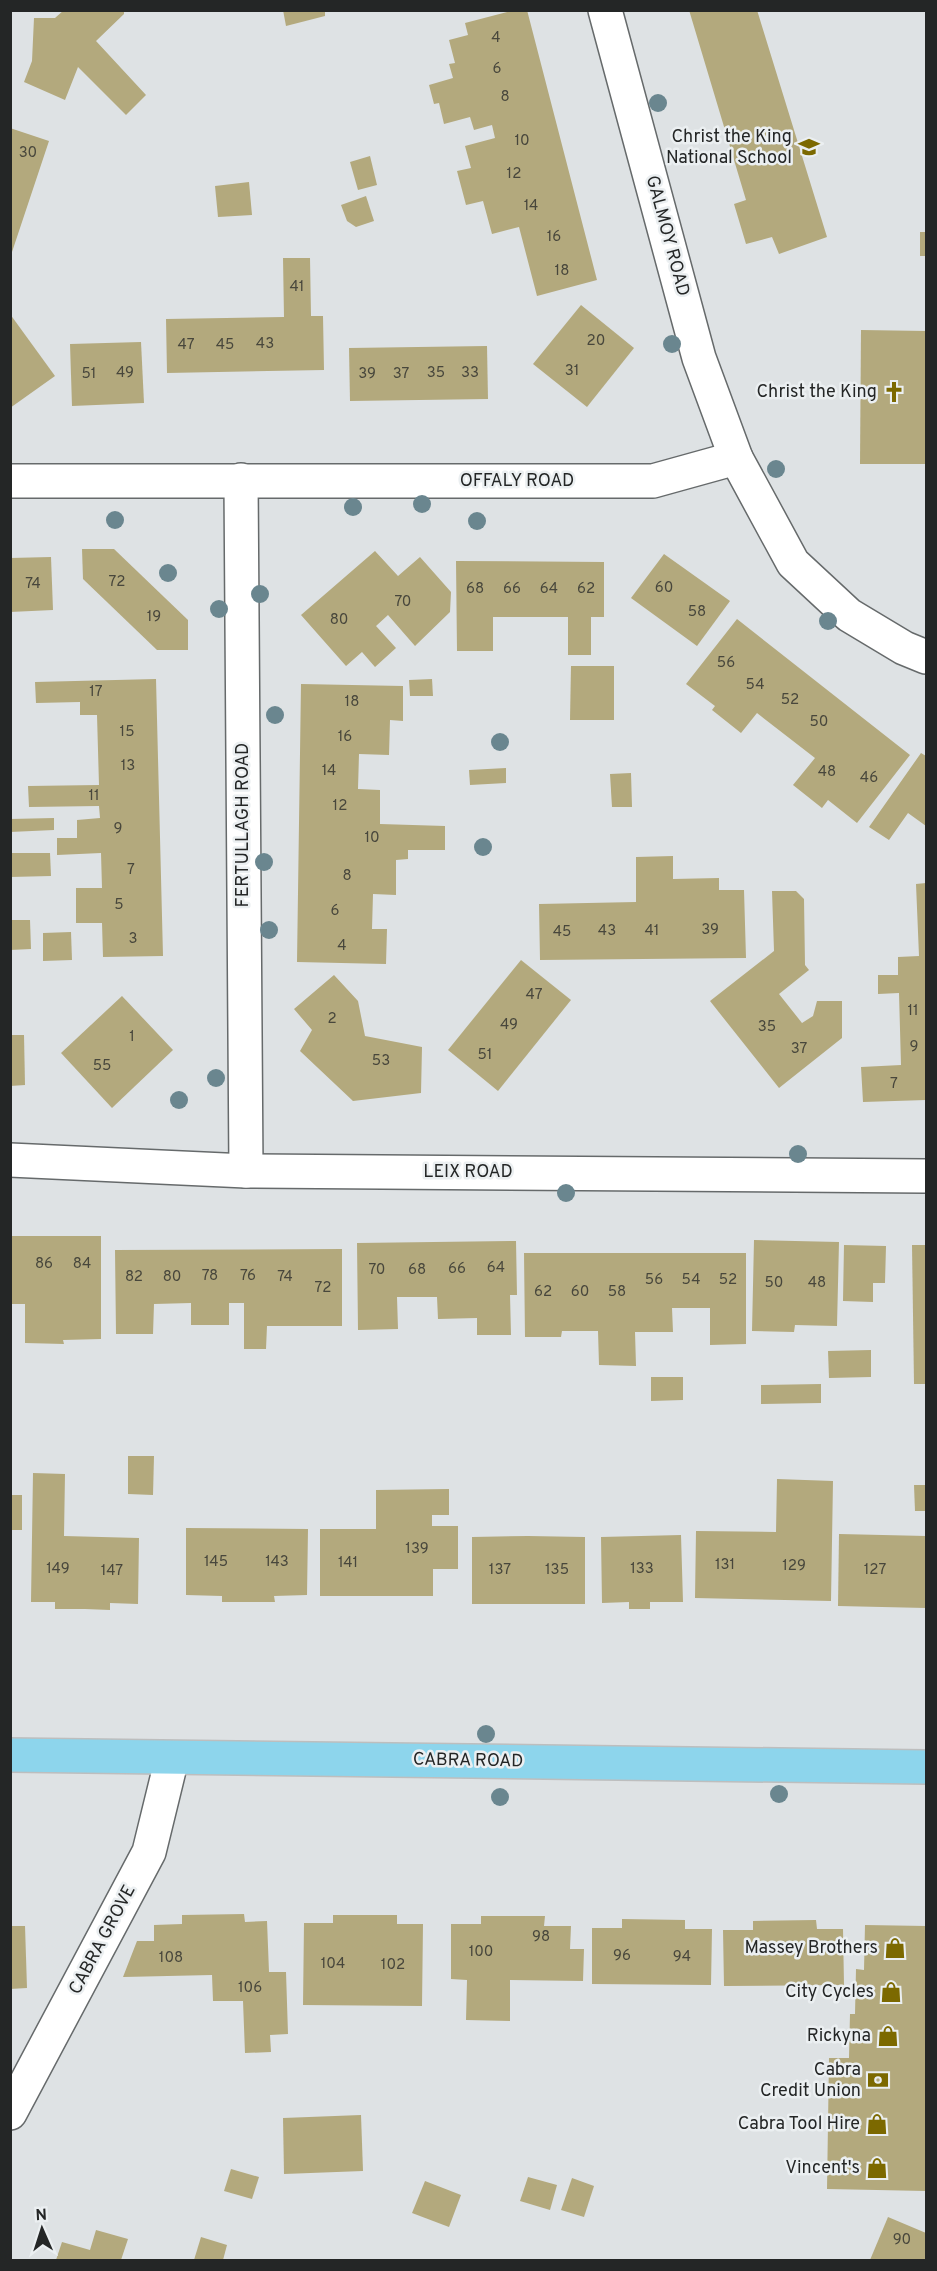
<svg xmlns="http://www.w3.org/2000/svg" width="937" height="2271" font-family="Overpass,sans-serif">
<rect width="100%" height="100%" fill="#dee2e4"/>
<g fill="#b3a97d">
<polygon points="64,10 124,10 124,14 96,41 146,95 126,115 78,67 65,100 24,82 32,61 34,18 55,18"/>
<polygon points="283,10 325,10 325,16 286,26"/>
<polygon points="515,10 527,10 597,280 537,296 519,227 492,234 483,201 466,205 457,171 471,168 465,146 495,138 492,125 474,130 470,117 444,124 439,103 434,104 429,85 453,78 449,64 455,63 449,40 468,35 465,23"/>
<polygon points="689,10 757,10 827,237 779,254 772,237 746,244 734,204 746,200"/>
<polygon points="10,128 49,141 11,255 10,255"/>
<polygon points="370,156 377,185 358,190 350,162"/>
<polygon points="249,182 252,215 218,217 215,186"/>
<polygon points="366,196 374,221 356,227 347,221 341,205"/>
<rect x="920" y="232" width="6" height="24"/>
<polygon points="283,258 310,258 311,316 323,316 324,370 167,373 166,319 284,317"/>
<polygon points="581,305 634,348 587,407 533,364"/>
<polygon points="10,314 55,376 10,408"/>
<polygon points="861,330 926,331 926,464 860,464"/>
<polygon points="141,342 144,403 72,406 70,344"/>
<polygon points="487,346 488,399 350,401 349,348"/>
<polygon points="82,549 114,549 188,620 188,650 157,650 83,579"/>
<polygon points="375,551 398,576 420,557 451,592 450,612 415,646 388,615 376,626 396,648 375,667 362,652 346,666 301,615"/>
<polygon points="664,554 730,601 697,646 631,598"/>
<polygon points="51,557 53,610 10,612 10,558"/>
<polygon points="456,561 604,562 604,617 591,617 591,655 568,655 568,617 493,617 493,651 457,651"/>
<polygon points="737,619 910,755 857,823 828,800 822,808 793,785 815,758 757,713 741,733 712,710 715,706 686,684"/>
<polygon points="571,666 614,666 614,720 570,720"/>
<polygon points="156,679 163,956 103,957 102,923 76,923 76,888 102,888 101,853 57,855 57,838 77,838 77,820 100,818 99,806 29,807 28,786 99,785 97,715 80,715 80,702 36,703 35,682"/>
<polygon points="432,679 433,696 410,696 409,680"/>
<polygon points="301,684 403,686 403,721 390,720 389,755 359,754 358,789 380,790 380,824 445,826 445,850 408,850 408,859 396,860 396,895 373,894 372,929 387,929 386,964 297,962"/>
<polygon points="921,753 926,756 926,826 908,813 889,840 869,827"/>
<polygon points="506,768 506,783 470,785 469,770"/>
<polygon points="631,773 632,807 612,807 610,774"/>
<polygon points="54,818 54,830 10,832 10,819"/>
<polygon points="10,853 50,853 51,876 10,877"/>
<polygon points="673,856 673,879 719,878 719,890 744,890 746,958 540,960 539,904 636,902 636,857"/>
<polygon points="926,883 926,1100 863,1102 861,1067 901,1065 899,993 878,994 878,975 898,975 898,957 919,956 916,884"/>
<polygon points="772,891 796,891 804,899 805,965 809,970 779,994 802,1023 813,1016 817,1001 842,1001 842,1038 779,1088 710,1001 774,951"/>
<polygon points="10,920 30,920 31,949 10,950"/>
<polygon points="71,932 72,960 43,961 43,933"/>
<polygon points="521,960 571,1000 498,1091 448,1050"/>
<polygon points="334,975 358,1001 365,1036 422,1047 421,1093 353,1101 300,1051 312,1030 294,1009"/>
<polygon points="122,996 173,1050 112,1108 61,1053"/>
<polygon points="10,1035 24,1035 25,1085 10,1086"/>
<polygon points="10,1236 101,1236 101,1339 63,1340 64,1344 25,1343 25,1304 10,1304"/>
<polygon points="754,1240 839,1242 837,1326 795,1325 794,1332 752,1331"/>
<polygon points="516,1241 517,1295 510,1295 511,1335 477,1335 477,1318 438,1319 437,1297 397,1297 398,1329 358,1330 357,1243"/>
<polygon points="844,1245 886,1246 885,1283 873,1283 873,1302 843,1301"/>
<polygon points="912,1245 926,1245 926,1384 914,1384"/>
<polygon points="342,1249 342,1326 267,1326 266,1349 244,1349 244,1303 229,1303 229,1325 191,1325 191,1303 154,1304 153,1334 116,1334 115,1250"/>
<polygon points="524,1253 746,1253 746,1344 710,1345 710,1308 672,1308 673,1332 635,1332 636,1366 599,1365 598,1331 562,1331 561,1337 525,1337"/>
<polygon points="871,1350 871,1377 829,1378 828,1351"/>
<polygon points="651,1377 683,1377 683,1400 651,1401"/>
<polygon points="821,1384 821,1403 761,1404 761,1385"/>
<polygon points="128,1456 154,1456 153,1495 128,1494"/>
<polygon points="33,1473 65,1474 64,1536 139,1538 138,1604 110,1603 110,1610 85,1609 55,1609 55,1602 31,1602"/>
<polygon points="777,1479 833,1481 831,1601 695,1598 696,1531 776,1532"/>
<polygon points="914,1485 926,1485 926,1511 915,1511"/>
<polygon points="449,1489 449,1515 432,1515 432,1526 458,1526 458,1569 433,1569 433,1596 320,1596 320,1529 376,1529 376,1490"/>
<rect x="10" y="1495" width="12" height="35"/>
<polygon points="186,1528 308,1529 307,1595 274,1596 275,1602 222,1602 222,1596 186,1595"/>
<polygon points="839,1534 926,1536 926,1608 838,1606"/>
<polygon points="681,1535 683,1602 650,1602 650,1609 629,1609 629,1602 602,1603 601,1537"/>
<polygon points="528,1536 585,1537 585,1604 472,1604 472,1537"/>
<polygon points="244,1914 245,1922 267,1921 269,1972 286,1972 288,2034 270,2035 271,2052 245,2053 243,2001 213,2001 212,1975 123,1977 137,1941 154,1941 154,1925 182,1924 182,1915"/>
<polygon points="333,1915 397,1915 397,1924 423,1924 422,2006 303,2005 304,1923 333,1923"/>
<polygon points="481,1916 545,1916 544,1926 571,1926 570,1949 584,1949 583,1981 510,1980 510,2021 466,2020 467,1980 451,1979 451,1924 481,1924"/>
<polygon points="622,1919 685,1920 685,1929 712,1929 711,1985 592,1984 592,1928 622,1928"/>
<polygon points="816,1920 817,1929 843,1929 844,1985 724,1986 723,1930 753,1930 753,1921"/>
<polygon points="865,1925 926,1926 926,2191 827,2189 829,2058 849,2058 850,2014 855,2014 856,1969 864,1970"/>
<polygon points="10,1926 25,1926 27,1988 10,1989"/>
<polygon points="361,2115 363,2171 284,2174 283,2118"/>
<polygon points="231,2169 259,2177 252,2199 224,2191"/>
<polygon points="528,2177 557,2185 550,2210 520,2201"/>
<polygon points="572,2178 594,2186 584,2217 561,2210"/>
<polygon points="425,2181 461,2195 449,2227 412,2213"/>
<polygon points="888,2217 926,2233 926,2260 870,2260"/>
<polygon points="96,2230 128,2239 121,2260 56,2260 62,2242 90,2250"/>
<polygon points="201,2237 227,2245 223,2260 194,2260"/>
</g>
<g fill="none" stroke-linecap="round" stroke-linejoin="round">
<defs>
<g id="minor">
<polyline points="605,10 699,358 736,458"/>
<polyline points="241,480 246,1171"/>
<polyline points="10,481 653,481 736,458 793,563 849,615 904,648 926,657"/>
<polyline points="10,1160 246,1171 926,1176"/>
<polyline points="10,2113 149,1852 172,1758"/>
</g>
<polyline id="major" points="10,1755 926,1767"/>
</defs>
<use href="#minor" stroke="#666a6b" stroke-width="36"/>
<use href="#major" stroke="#bdbebe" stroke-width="36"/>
<use href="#minor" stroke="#fff" stroke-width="33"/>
<use href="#major" stroke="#8dd5ec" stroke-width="33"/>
</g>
<g fill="#6a868f">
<circle cx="658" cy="103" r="9"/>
<circle cx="672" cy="344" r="9"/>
<circle cx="776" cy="469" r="9"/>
<circle cx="422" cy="504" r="9"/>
<circle cx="353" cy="507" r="9"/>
<circle cx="115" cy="520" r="9"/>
<circle cx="477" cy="521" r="9"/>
<circle cx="168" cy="573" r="9"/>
<circle cx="260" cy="594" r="9"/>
<circle cx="219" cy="609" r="9"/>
<circle cx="828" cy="621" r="9"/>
<circle cx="275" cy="715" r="9"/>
<circle cx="500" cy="742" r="9"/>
<circle cx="483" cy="847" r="9"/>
<circle cx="264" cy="862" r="9"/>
<circle cx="269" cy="930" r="9"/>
<circle cx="216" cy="1078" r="9"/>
<circle cx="179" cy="1100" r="9"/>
<circle cx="798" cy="1154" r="9"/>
<circle cx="566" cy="1193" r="9"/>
<circle cx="486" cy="1734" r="9"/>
<circle cx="779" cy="1794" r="9"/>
<circle cx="500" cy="1797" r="9"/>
</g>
<defs>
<symbol id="school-bare" viewBox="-9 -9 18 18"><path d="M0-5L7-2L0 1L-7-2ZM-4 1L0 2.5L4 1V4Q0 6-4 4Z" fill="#7c6900" stroke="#ebeff1" stroke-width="2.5" paint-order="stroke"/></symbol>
<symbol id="church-bare" viewBox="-9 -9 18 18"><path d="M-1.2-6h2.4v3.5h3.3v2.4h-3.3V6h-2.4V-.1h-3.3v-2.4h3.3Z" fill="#7c6900" stroke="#ebeff1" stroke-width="2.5" paint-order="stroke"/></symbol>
<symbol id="shop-bare" viewBox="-9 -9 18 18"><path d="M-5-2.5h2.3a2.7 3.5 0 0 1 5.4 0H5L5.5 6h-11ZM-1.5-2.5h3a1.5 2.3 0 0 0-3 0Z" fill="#7c6900" stroke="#ebeff1" stroke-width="2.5" paint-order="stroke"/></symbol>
<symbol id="bank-bare" viewBox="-9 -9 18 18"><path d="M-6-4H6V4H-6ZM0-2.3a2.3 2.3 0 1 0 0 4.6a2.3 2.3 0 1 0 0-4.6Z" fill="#7c6900" stroke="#ebeff1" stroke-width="2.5" paint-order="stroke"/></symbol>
</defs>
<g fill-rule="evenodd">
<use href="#school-bare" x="794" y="132" width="30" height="30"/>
<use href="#church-bare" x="879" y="377" width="30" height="30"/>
<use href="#shop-bare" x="880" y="1933" width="30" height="30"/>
<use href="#shop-bare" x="876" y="1977" width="30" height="30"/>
<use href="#shop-bare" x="873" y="2021" width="30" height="30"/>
<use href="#bank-bare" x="863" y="2065" width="30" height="30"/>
<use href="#shop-bare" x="862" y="2109" width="30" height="30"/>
<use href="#shop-bare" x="862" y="2153" width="30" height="30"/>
</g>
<g text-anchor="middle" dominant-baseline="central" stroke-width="5" stroke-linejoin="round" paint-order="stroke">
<g font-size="15" fill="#48473c">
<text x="496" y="38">4</text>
<text x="497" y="69">6</text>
<text x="505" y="97">8</text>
<text x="522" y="141">10</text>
<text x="28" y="153">30</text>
<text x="514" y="174">12</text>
<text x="531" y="206">14</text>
<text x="554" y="237">16</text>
<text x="562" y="271">18</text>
<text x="297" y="287">41</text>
<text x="596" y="341">20</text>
<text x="265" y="344">43</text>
<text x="186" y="345">47</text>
<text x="225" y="345">45</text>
<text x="572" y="371">31</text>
<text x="125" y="373">49</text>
<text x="436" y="373">35</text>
<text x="470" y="373">33</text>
<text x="89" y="374">51</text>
<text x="367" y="374">39</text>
<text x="401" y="374">37</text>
<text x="117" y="582">72</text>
<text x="33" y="584">74</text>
<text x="664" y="588">60</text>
<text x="475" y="589">68</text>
<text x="512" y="589">66</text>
<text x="549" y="589">64</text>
<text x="586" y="589">62</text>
<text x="403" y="602">70</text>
<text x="697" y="612">58</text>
<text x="154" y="617">19</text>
<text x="339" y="620">80</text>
<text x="726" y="663">56</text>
<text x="755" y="685">54</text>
<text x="96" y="692">17</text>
<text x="790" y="700">52</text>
<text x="352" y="702">18</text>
<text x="819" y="722">50</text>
<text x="127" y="732">15</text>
<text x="345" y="737">16</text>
<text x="128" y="766">13</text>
<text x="329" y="771">14</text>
<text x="827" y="772">48</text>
<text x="869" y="778">46</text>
<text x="94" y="796">11</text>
<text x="340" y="806">12</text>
<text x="118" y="829">9</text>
<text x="372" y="838">10</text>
<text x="131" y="870">7</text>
<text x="347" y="876">8</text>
<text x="119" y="905">5</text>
<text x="335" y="911">6</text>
<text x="710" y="930">39</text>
<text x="607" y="931">43</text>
<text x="652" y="931">41</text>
<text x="562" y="932">45</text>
<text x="133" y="939">3</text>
<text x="342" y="946">4</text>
<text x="534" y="995">47</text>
<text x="913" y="1011">11</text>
<text x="332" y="1019">2</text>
<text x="509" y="1025">49</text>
<text x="767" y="1027">35</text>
<text x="132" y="1037">1</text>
<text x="914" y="1047">9</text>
<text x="799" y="1049">37</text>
<text x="485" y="1055">51</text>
<text x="381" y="1061">53</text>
<text x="102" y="1066">55</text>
<text x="894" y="1084">7</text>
<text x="44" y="1264">86</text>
<text x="82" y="1264">84</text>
<text x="496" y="1268">64</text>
<text x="457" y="1269">66</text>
<text x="377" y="1270">70</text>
<text x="417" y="1270">68</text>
<text x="210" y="1276">78</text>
<text x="248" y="1276">76</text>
<text x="134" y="1277">82</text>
<text x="172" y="1277">80</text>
<text x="285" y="1277">74</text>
<text x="654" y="1280">56</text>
<text x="691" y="1280">54</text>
<text x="728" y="1280">52</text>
<text x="774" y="1283">50</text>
<text x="817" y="1283">48</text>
<text x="323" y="1288">72</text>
<text x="543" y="1292">62</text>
<text x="580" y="1292">60</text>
<text x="617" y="1292">58</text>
<text x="417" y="1549">139</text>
<text x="216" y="1562">145</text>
<text x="277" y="1562">143</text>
<text x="348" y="1563">141</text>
<text x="725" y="1565">131</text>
<text x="794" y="1566">129</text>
<text x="58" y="1569">149</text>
<text x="642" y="1569">133</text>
<text x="500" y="1570">137</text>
<text x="557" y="1570">135</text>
<text x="875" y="1570">127</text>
<text x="112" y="1571">147</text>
<text x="541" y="1937">98</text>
<text x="481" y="1952">100</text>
<text x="622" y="1956">96</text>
<text x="682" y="1957">94</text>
<text x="171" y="1958">108</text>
<text x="333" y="1964">104</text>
<text x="393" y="1965">102</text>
<text x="250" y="1988">106</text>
<text x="902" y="2240">90</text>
</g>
<g font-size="18" fill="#242626" stroke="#ebeff1" text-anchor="end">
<text x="792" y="137">Christ the King<tspan x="792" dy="21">National School</tspan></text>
<text x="877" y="392">Christ the King</text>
<text x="878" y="1948">Massey Brothers</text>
<text x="874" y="1992">City Cycles</text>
<text x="871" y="2036">Rickyna</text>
<text x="861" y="2070">Cabra<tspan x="861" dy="21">Credit Union</tspan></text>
<text x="860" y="2124">Cabra Tool Hire</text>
<text x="860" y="2168">Vincent's</text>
</g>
<g font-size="18" fill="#242626" stroke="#ebeff1">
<text transform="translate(667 236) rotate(75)">GALMOY ROAD</text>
<text x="517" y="481">OFFALY ROAD</text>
<text transform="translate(243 825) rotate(-90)">FERTULLAGH ROAD</text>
<text x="468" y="1172">LEIX ROAD</text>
<text transform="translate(468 1761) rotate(1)">CABRA ROAD</text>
<text transform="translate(103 1940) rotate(-62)">CABRA GROVE</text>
</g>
</g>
<rect width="937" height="2271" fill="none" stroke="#242626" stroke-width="24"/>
<g transform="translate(42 2229) rotate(357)" stroke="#ebeff1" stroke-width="4.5" paint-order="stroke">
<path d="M0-4.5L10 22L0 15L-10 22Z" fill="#242626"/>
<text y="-9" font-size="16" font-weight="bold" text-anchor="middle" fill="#242626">N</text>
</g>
</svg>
